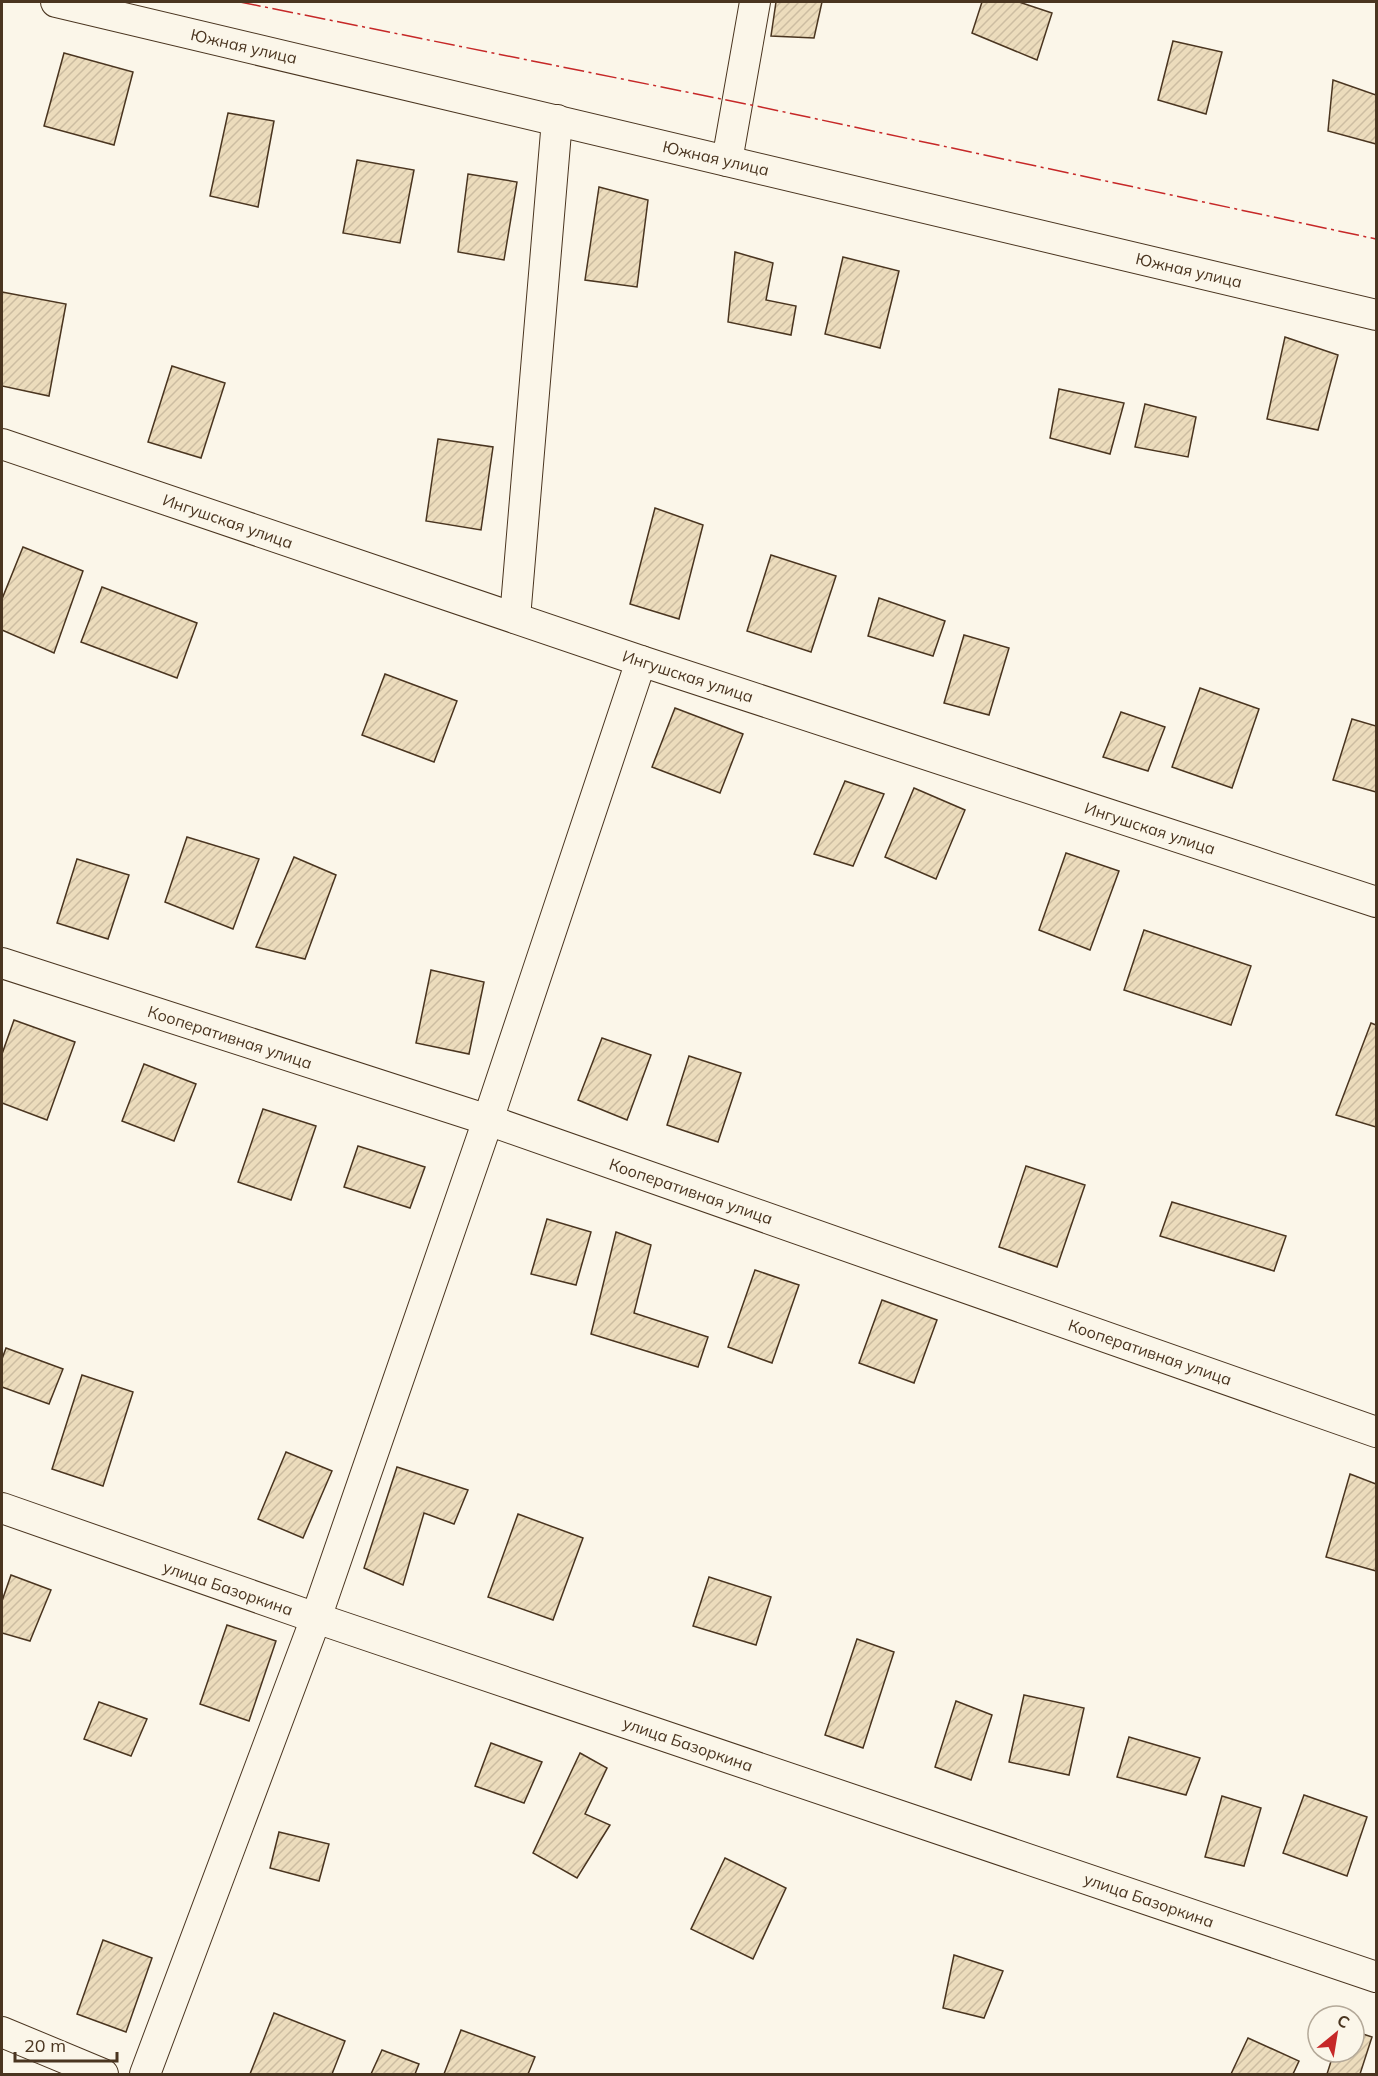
<svg xmlns="http://www.w3.org/2000/svg" width="1378" height="2076" font-family="Mulish,sans-serif">
<defs>
<pattern id="building-hatch" width="6" height="6" patternUnits="userSpaceOnUse" patternTransform="scale(1.5)"><rect width="6" height="6" fill="#ecdcbc"/><path d="M-1 1l2-2M0 6l6-6M5 7l2-2" fill="none" stroke="#ccbda1"/></pattern>
</defs>
<rect width="100%" height="100%" fill="#fbf6e9"/>
<g fill="url(#building-hatch)" stroke="#4a3520" stroke-width="1.5">
<polygon points="776,2 822,2 814,38 771,36"/>
<polygon points="982,2 1019,2 1052,13 1037,60 972,33"/>
<polygon points="1173,41 1222,52 1206,114 1158,100"/>
<polygon points="64,53 133,72 114,145 44,126"/>
<polygon points="1333,80 1376,95 1376,144 1328,131"/>
<polygon points="228,113 274,121 258,207 210,196"/>
<polygon points="357,160 414,170 400,243 343,233"/>
<polygon points="468,174 517,182 504,260 458,252"/>
<polygon points="599,187 648,200 637,287 585,280"/>
<polygon points="735,252 773,263 766,300 796,306 791,335 728,322"/>
<polygon points="843,257 899,271 880,348 825,334"/>
<polygon points="2,292 66,304 49,396 2,386"/>
<polygon points="1285,337 1338,355 1318,430 1267,419"/>
<polygon points="172,366 225,383 201,458 148,442"/>
<polygon points="1059,389 1124,403 1110,454 1050,438"/>
<polygon points="1145,404 1196,417 1188,457 1135,447"/>
<polygon points="438,439 493,447 481,530 426,521"/>
<polygon points="655,508 703,525 679,619 630,604"/>
<polygon points="23,547 83,571 54,653 2,630 2,599"/>
<polygon points="771,555 836,576 811,652 747,631"/>
<polygon points="102,587 197,623 177,678 81,642"/>
<polygon points="879,598 945,621 933,656 868,636"/>
<polygon points="964,635 1009,648 989,715 944,703"/>
<polygon points="385,674 457,701 434,762 362,735"/>
<polygon points="1200,688 1259,709 1232,788 1172,767"/>
<polygon points="675,708 743,734 720,793 652,767"/>
<polygon points="1121,712 1165,727 1148,771 1103,757"/>
<polygon points="1352,719 1376,726 1376,792 1333,780"/>
<polygon points="845,781 884,794 853,866 814,854"/>
<polygon points="914,788 965,810 936,879 885,857"/>
<polygon points="187,837 259,859 233,929 165,902"/>
<polygon points="1066,853 1119,871 1090,950 1039,930"/>
<polygon points="294,857 336,875 305,959 256,947"/>
<polygon points="77,859 129,875 108,939 57,923"/>
<polygon points="1144,930 1251,966 1231,1025 1124,990"/>
<polygon points="431,970 484,982 469,1054 416,1043"/>
<polygon points="14,1020 75,1042 47,1120 2,1103 2,1054"/>
<polygon points="1371,1023 1376,1025 1376,1127 1336,1115"/>
<polygon points="602,1038 651,1055 627,1120 578,1100"/>
<polygon points="689,1056 741,1073 718,1142 667,1125"/>
<polygon points="144,1064 196,1084 174,1141 122,1121"/>
<polygon points="263,1109 316,1126 291,1200 238,1182"/>
<polygon points="358,1146 425,1167 410,1208 344,1187"/>
<polygon points="1026,1166 1085,1185 1057,1267 999,1247"/>
<polygon points="1172,1202 1286,1236 1274,1271 1160,1236"/>
<polygon points="547,1219 591,1232 576,1285 531,1274"/>
<polygon points="616,1232 651,1245 634,1313 708,1337 698,1367 591,1334"/>
<polygon points="755,1270 799,1285 772,1363 728,1347"/>
<polygon points="882,1300 937,1320 914,1383 859,1363"/>
<polygon points="6,1348 63,1369 49,1404 2,1387 2,1359"/>
<polygon points="82,1375 133,1392 103,1486 52,1469"/>
<polygon points="286,1452 332,1471 303,1538 258,1519"/>
<polygon points="397,1467 468,1490 454,1524 424,1513 403,1585 364,1568"/>
<polygon points="1350,1474 1376,1484 1376,1571 1326,1557"/>
<polygon points="518,1514 583,1538 553,1620 488,1597"/>
<polygon points="11,1575 51,1590 30,1641 2,1633 2,1601"/>
<polygon points="709,1577 771,1597 756,1645 693,1626"/>
<polygon points="227,1625 276,1641 249,1721 200,1704"/>
<polygon points="857,1639 894,1652 863,1748 825,1735"/>
<polygon points="1024,1695 1084,1708 1069,1775 1009,1762"/>
<polygon points="956,1701 992,1715 971,1780 935,1767"/>
<polygon points="99,1702 147,1719 131,1756 84,1739"/>
<polygon points="1129,1737 1200,1758 1186,1795 1117,1777"/>
<polygon points="491,1743 542,1762 524,1803 475,1786"/>
<polygon points="580,1753 607,1768 585,1814 610,1825 577,1878 533,1853"/>
<polygon points="1304,1795 1367,1817 1347,1876 1283,1853"/>
<polygon points="1222,1796 1261,1808 1244,1866 1205,1857"/>
<polygon points="279,1832 329,1844 319,1881 270,1868"/>
<polygon points="725,1858 786,1888 753,1959 691,1929"/>
<polygon points="103,1940 152,1958 126,2032 77,2014"/>
<polygon points="954,1955 1003,1971 984,2018 943,2008"/>
<polygon points="274,2013 345,2041 332,2074 250,2074"/>
<polygon points="461,2030 535,2057 528,2074 444,2074"/>
<polygon points="1354,2031 1372,2037 1360,2074 1327,2074 1334,2052 1354,2052"/>
<polygon points="1248,2038 1299,2061 1293,2074 1231,2074"/>
<polygon points="382,2050 419,2064 415,2074 371,2074"/>
</g>
<g fill="none" stroke-linecap="round" stroke-linejoin="round">
<defs>
<g id="street">
<polyline points="56,2 1376,315"/>
<polyline points="727,161 755,2"/>
<polyline points="2,444 641,661 1376,902"/>
<polyline points="515,618 557,120"/>
<polyline points="2,963 488,1120 1376,1432"/>
<polyline points="2,1508 316,1618 1376,1977"/>
<polyline points="2,2032 103,2074"/>
<polyline points="145,2074 316,1618 488,1120 641,661"/>
</g>
</defs>
<use href="#street" stroke="#4a3520" stroke-width="32"/>
<use href="#street" stroke="#fbf6e9" stroke-width="30"/>
<polyline stroke="#c62828" stroke-width="1.5" stroke-dasharray="21 4.5 3 4.5" stroke-linecap="butt" points="240,2 761,107 1376,239"/>
</g>
<g text-anchor="middle" dominant-baseline="central" stroke-width="4.5" stroke-linejoin="round" paint-order="stroke">
<g font-size="16" fill="#4a3520" stroke="#fbf6e9">
<text transform="translate(244 46) rotate(13)">Южная улица</text>
<text transform="translate(716 158) rotate(13)">Южная улица</text>
<text transform="translate(1189 270) rotate(13)">Южная улица</text>
<text transform="translate(228 521) rotate(19)">Ингушская улица</text>
<text transform="translate(688 676) rotate(18)">Ингушская улица</text>
<text transform="translate(1150 828) rotate(18)">Ингушская улица</text>
<text transform="translate(230 1037) rotate(18)">Кооперативная улица</text>
<text transform="translate(691 1191) rotate(19)">Кооперативная улица</text>
<text transform="translate(1150 1352) rotate(19)">Кооперативная улица</text>
<text transform="translate(228 1588) rotate(19)">улица Базоркина</text>
<text transform="translate(688 1744) rotate(19)">улица Базоркина</text>
<text transform="translate(1149 1900) rotate(19)">улица Базоркина</text>
</g>
</g>
<rect width="1378" height="2076" fill="none" stroke="#4a3520" stroke-width="6"/>
<g transform="translate(1336 2034) rotate(30)"><circle r="28" fill="#fbf6e9" stroke="#b4a999" stroke-width="1.5"/>
<path d="M0-4.5L10 22L0 15L-10 22Z" fill="#c62828"/>
<text y="-9" font-size="16" font-weight="bold" text-anchor="middle" fill="#4a3520">С</text>
</g>
<path d="M15 2052v9h102v-9" fill="none" stroke="#4a3520" stroke-width="3"/>
<text x="24" y="2052" font-size="18" fill="#4a3520" stroke="#fbf6e9" stroke-width="4.5" paint-order="stroke">20 m</text>
</svg>
